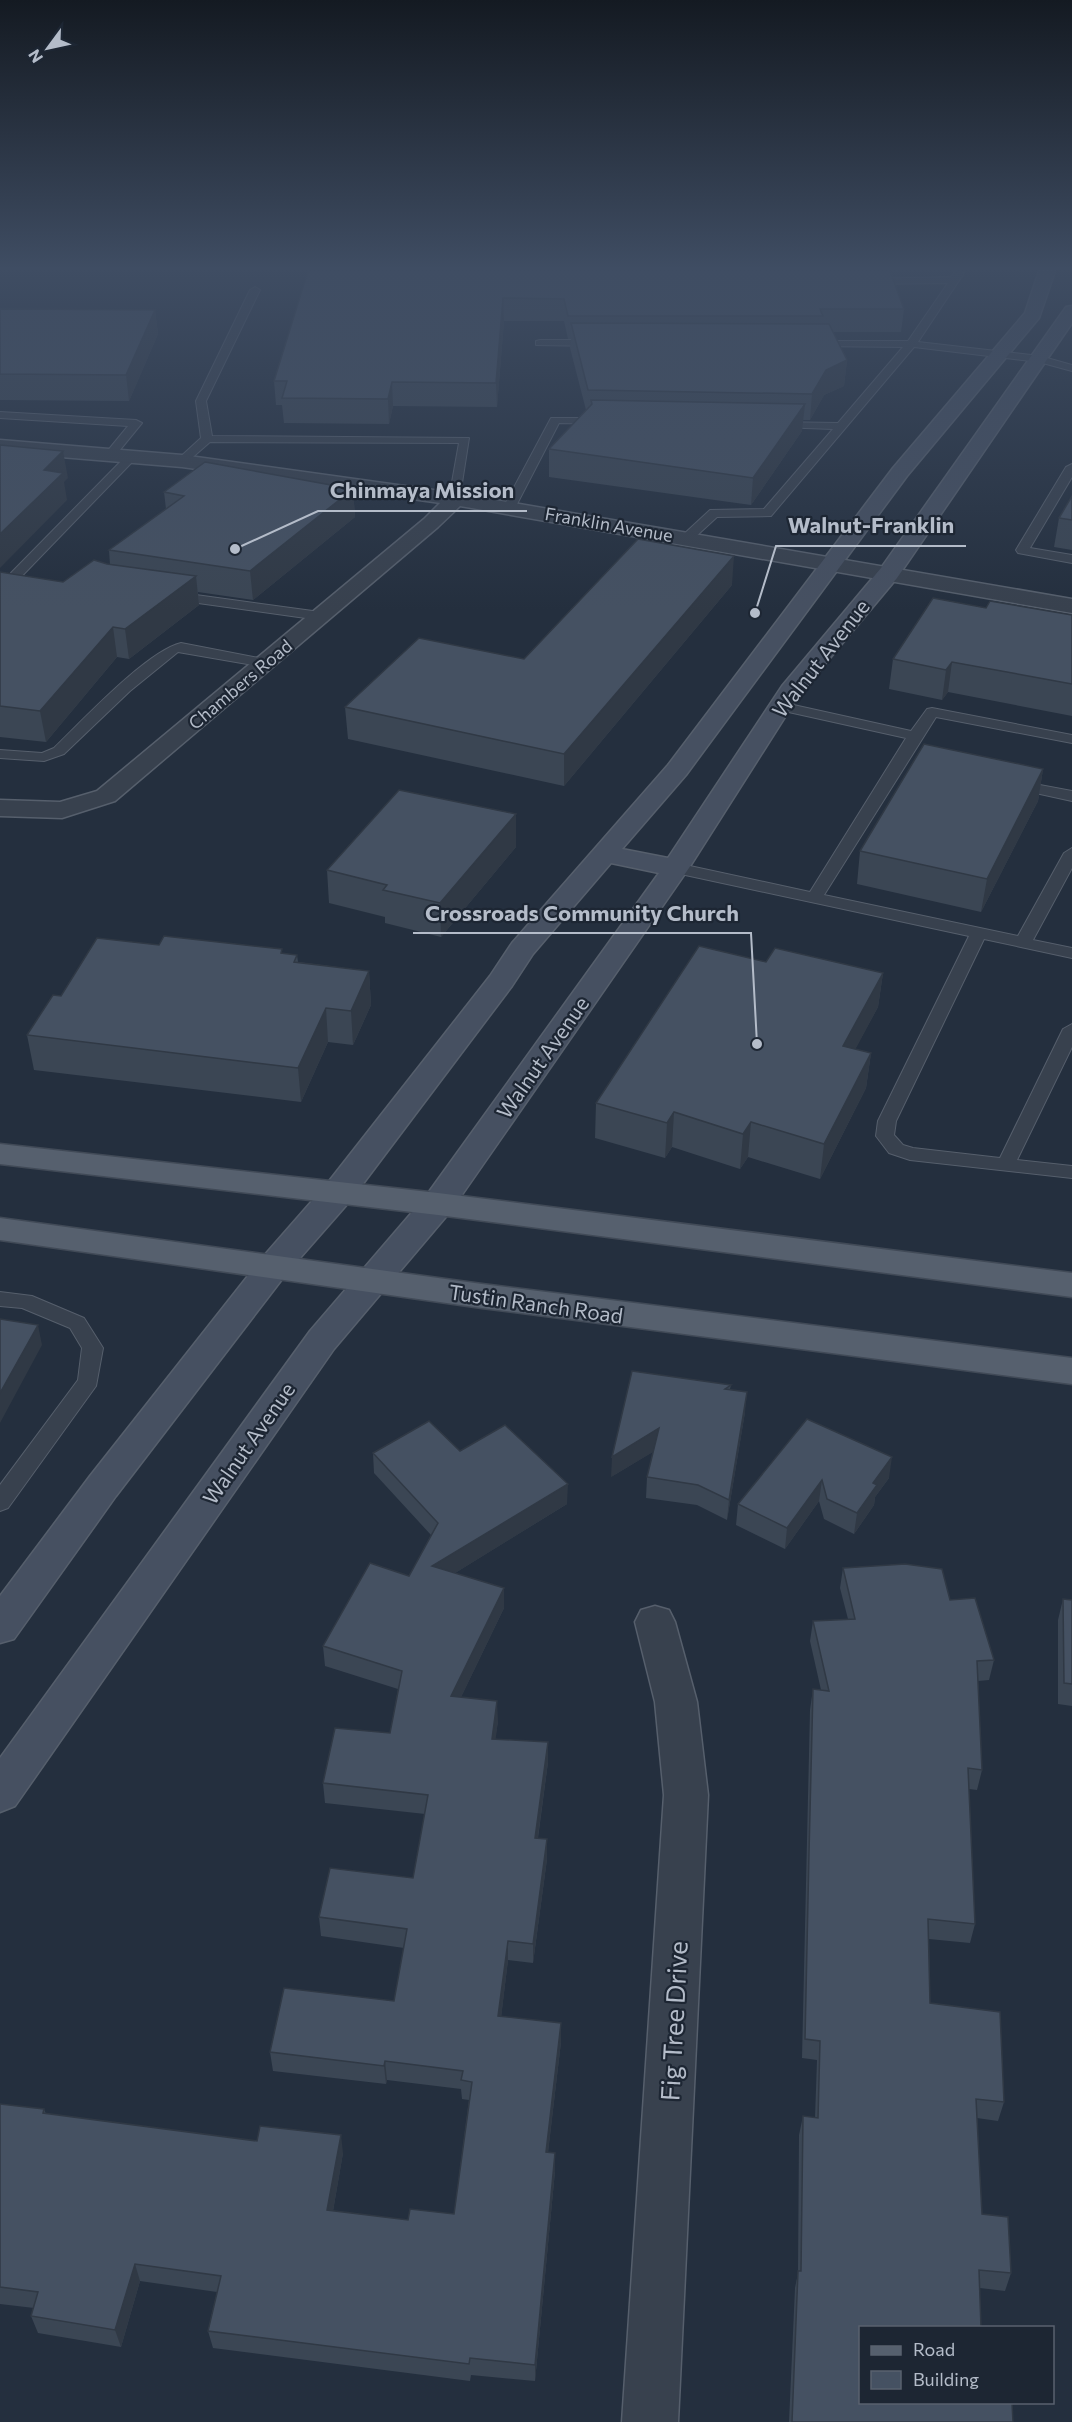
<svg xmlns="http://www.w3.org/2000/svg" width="1072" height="2422" font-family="Commissioner,sans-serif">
<rect width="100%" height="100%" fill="#242f3e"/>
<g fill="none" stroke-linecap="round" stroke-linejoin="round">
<defs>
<g id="service">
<polygon points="955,271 964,273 918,342 1040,356 1072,365 1072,371 1039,362 914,347 771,516 717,517 692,540 684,540 684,534 710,510 764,509 833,429 778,427 772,424 774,422 838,423 903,347 812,346 808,345 808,341 908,341 948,283 871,284 868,283 868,279 951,277"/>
<polygon points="255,287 260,290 206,401 212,436 469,438 459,502 449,499 459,443 210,442 186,463 178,463 178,459 201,438 196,401 250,290"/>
<polygon points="540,340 597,340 602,343 597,346 536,345 536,341"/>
<polygon points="0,412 136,420 142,423 115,456 111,457 105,454 128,426 0,418"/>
<polygon points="551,418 602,418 608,421 602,424 559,423 516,506 506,509 504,506"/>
<polygon points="128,454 138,456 19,579 11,579 11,573"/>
<polygon points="1072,464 1072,477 1030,548 1072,555 1072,563 1018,553 1016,550 1066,467"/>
<polygon points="174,592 320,612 327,616 320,620 169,599 169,593"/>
<path d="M181,643L264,659L271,663L264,667L178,652L130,691L64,754L44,761L0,758V750L42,753L54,748C82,721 147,651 181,643Z"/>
<polygon points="780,702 911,731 927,709 932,708 1072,735 1072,743 936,717 824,895 1018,936 1064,853 1072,848 1072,868 1033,940 1072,948 1072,958 984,939 896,1121 894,1135 903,1145 913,1148 1000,1158 1063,1029 1072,1024 1072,1047 1017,1160 1072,1166 1072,1178 910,1160 889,1153 876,1136 878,1121 969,936 676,873 668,868 676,863 810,892 906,738 775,709 775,703"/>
<polygon points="1013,780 1072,791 1072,801 1008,787 1006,784"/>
<polygon points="0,1292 32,1296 84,1318 103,1348 96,1386 8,1508 0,1511 0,1485 78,1380 82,1348 70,1328 22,1308 0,1306"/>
</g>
<g id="minor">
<polygon points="0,440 182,455 455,493 462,495 465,499 462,503 455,505 182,467 0,452"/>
<polygon points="655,1606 669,1610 675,1622 697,1702 708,1795 678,2422 622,2422 664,1795 655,1702 635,1622 641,1610"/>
</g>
<polygon id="tertiary" points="455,493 1072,599 1072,613 460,506 438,527 115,801 62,818 0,816 0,800 60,802 97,791 424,519 448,495"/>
<polygon id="secondary" points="1039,271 1055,271 1039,318 907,476 686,775 622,849 668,858 782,686 881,568 1066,307 1072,306 1072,323 897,578 799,695 689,868 450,1212 334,1349 15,1806 0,1812 0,1758 310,1331 426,1196 659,873 611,863 533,954 512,986 350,1201 286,1274 116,1496 14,1639 0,1643 0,1596 90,1476 262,1258 326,1185 490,976 512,943 668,765 893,468 1025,313"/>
<g id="primary">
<polygon points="0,1144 438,1193 1072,1273 1072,1297 438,1215 0,1164"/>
<polygon points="0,1218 482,1284 1072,1358 1072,1384 482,1308 0,1240"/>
</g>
</defs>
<use href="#service" stroke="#565f6c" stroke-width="2"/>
<use href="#minor" stroke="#565f6c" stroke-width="3"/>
<use href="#tertiary" stroke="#565f6c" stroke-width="3"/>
<use href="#secondary" stroke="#565f6c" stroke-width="3"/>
<use href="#primary" stroke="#414a57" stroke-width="3"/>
<use href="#service" fill="#38414e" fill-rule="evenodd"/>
<use href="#minor" fill="#38414e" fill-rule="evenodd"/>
<use href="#tertiary" fill="#38414e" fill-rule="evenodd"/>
<use href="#secondary" fill="#465061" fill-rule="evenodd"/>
<use href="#primary" fill="#56606e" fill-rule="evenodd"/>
</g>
<g fill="#3b4654">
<polygon points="308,271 904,309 901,332 832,332 847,360 844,386 824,395 810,420 803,420 802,431 751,505 549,477 549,449 586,410 570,348 571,339 568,339 564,321 504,321 497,407 393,406 389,424 284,423 282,405 276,405 274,381"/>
<polygon points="0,309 155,310 158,334 129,401 0,400"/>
<polygon points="353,489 355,517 253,600 198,592 199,605 129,659 117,657 46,742 0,737 0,572 63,582 107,564 110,565 109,550 166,509 164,492"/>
<polygon points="1072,496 1072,550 1054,547 1059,518"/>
<polygon points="732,585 564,786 348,739 345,707 524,659"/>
<polygon points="986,608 1072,615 1072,716 948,692 942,700 889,689 893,659"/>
<polygon points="1043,769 1038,801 981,912 857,884 860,851"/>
<polygon points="516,847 441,937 385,923 385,917 329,903 327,870"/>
<polygon points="159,945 297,955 298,962 369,971 371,1005 353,1045 328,1042 301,1102 34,1070 27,1035 61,996"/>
<polygon points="766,962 883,973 878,1007 855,1049 871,1053 866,1088 820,1179 748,1157 740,1169 672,1147 665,1158 595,1138 596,1103"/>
<polygon points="731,1385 730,1389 745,1412 727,1520 697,1505 646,1498 647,1477 654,1451 611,1477"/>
<polygon points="807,1419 889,1478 875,1497 874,1505 854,1534 824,1519 819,1501 785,1549 736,1525 738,1504"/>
<polygon points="460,1451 567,1504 455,1573 504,1588 504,1608 461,1697 498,1721 495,1739 548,1742 548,1762 538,1838 547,1839 547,1859 533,1963 508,1960 501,2017 561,2023 561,2042 548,2152 555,2153 555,2171 535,2381 471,2375 470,2381 213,2348 208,2331 217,2292 140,2281 121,2347 38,2333 31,2316 34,2308 0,2304 0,2104 44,2109 46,2114 343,2153 333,2211 408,2220 454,2214 469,2100 462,2099 461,2089 387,2080 386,2084 273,2071 270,2052 394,2001 404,1948 321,1936 319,1917 413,1878 425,1814 325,1803 323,1783 390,1733 398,1689 325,1666 323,1646 409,1576 431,1535 374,1473 373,1453"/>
<polygon points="843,1568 950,1600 994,1660 989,1680 978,1681 982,1770 977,1790 969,1789 975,1924 970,1943 929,1939 930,2003 1004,2102 998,2121 977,2118 982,2214 1011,2273 1005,2291 980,2288 861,2328 1013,2422 789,2422 795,2288 798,2273 799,2135 803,2116 815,2118 817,2060 802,2058 810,1710 813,1689 821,1690 810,1641 813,1621 848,1619 840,1588"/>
<polygon points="1063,1599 1072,1600 1072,1711 1072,1706 1058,1704 1058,1620"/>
</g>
<g fill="#303945">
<polygon points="503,298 504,321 497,407 496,383"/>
<polygon points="155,310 158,334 129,401 126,375"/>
<polygon points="847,360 844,386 824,395 810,420 812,394 826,370"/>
<polygon points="392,382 393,406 389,424 388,399"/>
<polygon points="805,404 802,431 751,505 753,478"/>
<polygon points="63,451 68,478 64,482 67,500 0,568 0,534 44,470"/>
<polygon points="353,489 355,517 253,600 250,571"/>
<polygon points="734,556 732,585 564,786 564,754"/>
<polygon points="196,576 199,605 129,659 125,629"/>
<polygon points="113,627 117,657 46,742 40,711"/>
<polygon points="952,662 948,692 942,700 946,670"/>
<polygon points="1043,769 1038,801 981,912 987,879"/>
<polygon points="516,814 516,847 441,937 440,903"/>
<polygon points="369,971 371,1005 353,1045 351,1011"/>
<polygon points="883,973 878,1007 839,1080 843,1046"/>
<polygon points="326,1008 328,1042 301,1102 298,1068"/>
<polygon points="871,1053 866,1088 820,1179 824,1144"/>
<polygon points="674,1112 672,1147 665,1158 667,1123"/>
<polygon points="751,1122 748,1157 740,1169 743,1134"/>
<polygon points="38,1325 42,1345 0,1423 0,1393"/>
<polygon points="747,1392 745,1412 727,1520 729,1500"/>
<polygon points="659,1428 658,1449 611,1477 612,1457"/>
<polygon points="892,1457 889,1478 875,1497 874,1505 854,1534 857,1513 873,1483"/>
<polygon points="822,1480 819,1501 785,1549 787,1528"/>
<polygon points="568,1484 567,1504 434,1586 432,1566"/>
<polygon points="504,1588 504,1608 452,1716 451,1696"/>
<polygon points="497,1701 498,1721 493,1759 492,1739"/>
<polygon points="548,1742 548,1762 535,1858 535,1838"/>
<polygon points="547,1839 547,1859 533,1963 533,1944"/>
<polygon points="508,1941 508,1960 499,2035 498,2016"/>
<polygon points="561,2023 561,2042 546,2170 546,2152"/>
<polygon points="385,2061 387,2080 386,2084 384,2066"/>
<polygon points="341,2135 343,2153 330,2228 327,2210"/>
<polygon points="555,2153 555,2171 535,2381 535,2365"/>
<polygon points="135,2264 140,2281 121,2347 115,2330"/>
</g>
<g fill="#455162" stroke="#303945" stroke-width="1.5">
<polygon points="308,271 890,271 904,309 820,309 823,316 568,316 564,299 503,298 496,383 392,382 388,399 282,398 287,381 274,381"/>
<polygon points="0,309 155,310 126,375 0,374"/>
<polygon points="571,323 829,324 847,360 826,370 812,394 588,390"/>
<polygon points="591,400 805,404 753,478 549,449 592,404"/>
<polygon points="0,445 63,451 44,470 63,473 0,534"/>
<polygon points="205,462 353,489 250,571 109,550 184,496 164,492"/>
<polygon points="1072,496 1072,520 1059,518"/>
<polygon points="638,539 734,556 564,754 345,707 419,638 524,659"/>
<polygon points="94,560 107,564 196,576 125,629 113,627 40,711 0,706 0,572 63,582"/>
<polygon points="933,598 986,608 990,601 1072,615 1072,684 952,662 946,670 893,659"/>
<polygon points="924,744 1043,769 987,879 860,851"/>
<polygon points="399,790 516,814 440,903 383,890 387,885 327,870"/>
<polygon points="164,936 282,949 281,953 297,955 294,962 369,971 351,1011 326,1008 298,1068 27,1035 53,995 61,996 97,938 159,945"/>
<polygon points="699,946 766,962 775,948 883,973 843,1046 871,1053 824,1144 751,1122 743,1134 674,1112 667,1123 596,1103"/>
<polygon points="0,1319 38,1325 0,1393"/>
<polygon points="632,1371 731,1385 725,1389 747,1392 729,1500 698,1485 647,1477 659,1428 612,1457"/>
<polygon points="807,1419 892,1457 873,1483 877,1485 857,1513 827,1499 822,1480 787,1528 738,1504"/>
<polygon points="429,1421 460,1451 505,1425 568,1484 432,1566 504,1588 451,1696 497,1701 492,1739 548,1742 535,1838 547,1839 533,1944 508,1941 498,2016 561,2023 546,2152 555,2153 535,2365 470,2358 469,2364 208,2331 221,2276 135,2264 115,2330 31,2316 38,2292 0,2287 0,2104 44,2109 43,2113 257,2141 260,2126 341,2135 327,2210 408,2220 410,2209 454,2214 472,2082 461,2080 463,2071 385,2061 384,2066 270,2052 284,1988 394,2001 407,1929 319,1917 330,1868 413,1878 428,1795 323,1783 335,1728 390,1733 402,1671 323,1646 370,1563 409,1576 438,1523 373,1453"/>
<polygon points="905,1564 942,1569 950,1600 975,1598 994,1660 977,1661 982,1770 968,1768 975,1924 928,1919 930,2003 1000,2012 1004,2102 976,2099 982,2214 1008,2217 1011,2273 979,2270 981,2328 861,2328 861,2403 1012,2403 1013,2422 792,2422 798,2271 801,2271 803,2116 818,2118 820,2041 805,2039 809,1853 813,1689 829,1691 813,1621 855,1619 843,1568"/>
<polygon points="1063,1599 1072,1600 1072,1684 1064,1683"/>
</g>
<linearGradient id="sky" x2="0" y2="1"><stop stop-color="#141a22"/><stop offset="0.44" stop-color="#3f4d63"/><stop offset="1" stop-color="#3f4d63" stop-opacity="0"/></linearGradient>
<rect width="1072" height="610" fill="url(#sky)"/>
<g text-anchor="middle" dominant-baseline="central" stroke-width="4.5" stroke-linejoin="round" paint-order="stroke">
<g font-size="18" fill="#b4bcc9" stroke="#1d2633">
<text transform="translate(609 524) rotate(10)">Franklin Avenue</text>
<text transform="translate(240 684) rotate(-40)">Chambers Road</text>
</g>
<g font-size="21" fill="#b4bcc9" stroke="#1d2633">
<text transform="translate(820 658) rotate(-52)">Walnut Avenue</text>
<text transform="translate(542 1057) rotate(-55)">Walnut Avenue</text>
<text transform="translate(536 1303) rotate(8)">Tustin Ranch Road</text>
<text transform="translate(248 1443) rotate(-55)">Walnut Avenue</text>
</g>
<g font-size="26" fill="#b4bcc9" stroke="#1d2633">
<text transform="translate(673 2021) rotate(-87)">Fig Tree Drive</text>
</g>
</g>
<path fill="none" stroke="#b4bcc9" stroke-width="2" d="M235 549L318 511H527M755 613L776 546H966M757 1044L751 933H413"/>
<g fill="#b4bcc9" stroke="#1d2633" stroke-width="2">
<circle cx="235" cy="549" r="6"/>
<circle cx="755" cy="613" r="6"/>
<circle cx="757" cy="1044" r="6"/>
</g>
<g font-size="22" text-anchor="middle" font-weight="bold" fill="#b4bcc9" stroke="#1d2633" stroke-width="4.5" stroke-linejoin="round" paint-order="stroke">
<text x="422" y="498">Chinmaya Mission</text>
<text x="871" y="533">Walnut-Franklin</text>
<text x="582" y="921">Crossroads Community Church</text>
</g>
<rect x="859" y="2326" width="195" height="78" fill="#1d2633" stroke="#59626f" stroke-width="1.5"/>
<rect x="871" y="2346" width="30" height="9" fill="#56606e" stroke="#59626f" stroke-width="1.5"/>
<text x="913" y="2356" font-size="18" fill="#b4bcc9">Road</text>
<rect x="871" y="2371" width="30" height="18" fill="#455162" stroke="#59626f" stroke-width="1.5"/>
<text x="913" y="2386" font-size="18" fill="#b4bcc9">Building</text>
<g transform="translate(48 48) rotate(237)" stroke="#1d2633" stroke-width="4.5" paint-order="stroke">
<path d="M0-4.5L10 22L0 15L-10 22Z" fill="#b4bcc9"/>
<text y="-9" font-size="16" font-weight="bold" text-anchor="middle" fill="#b4bcc9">N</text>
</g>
</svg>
